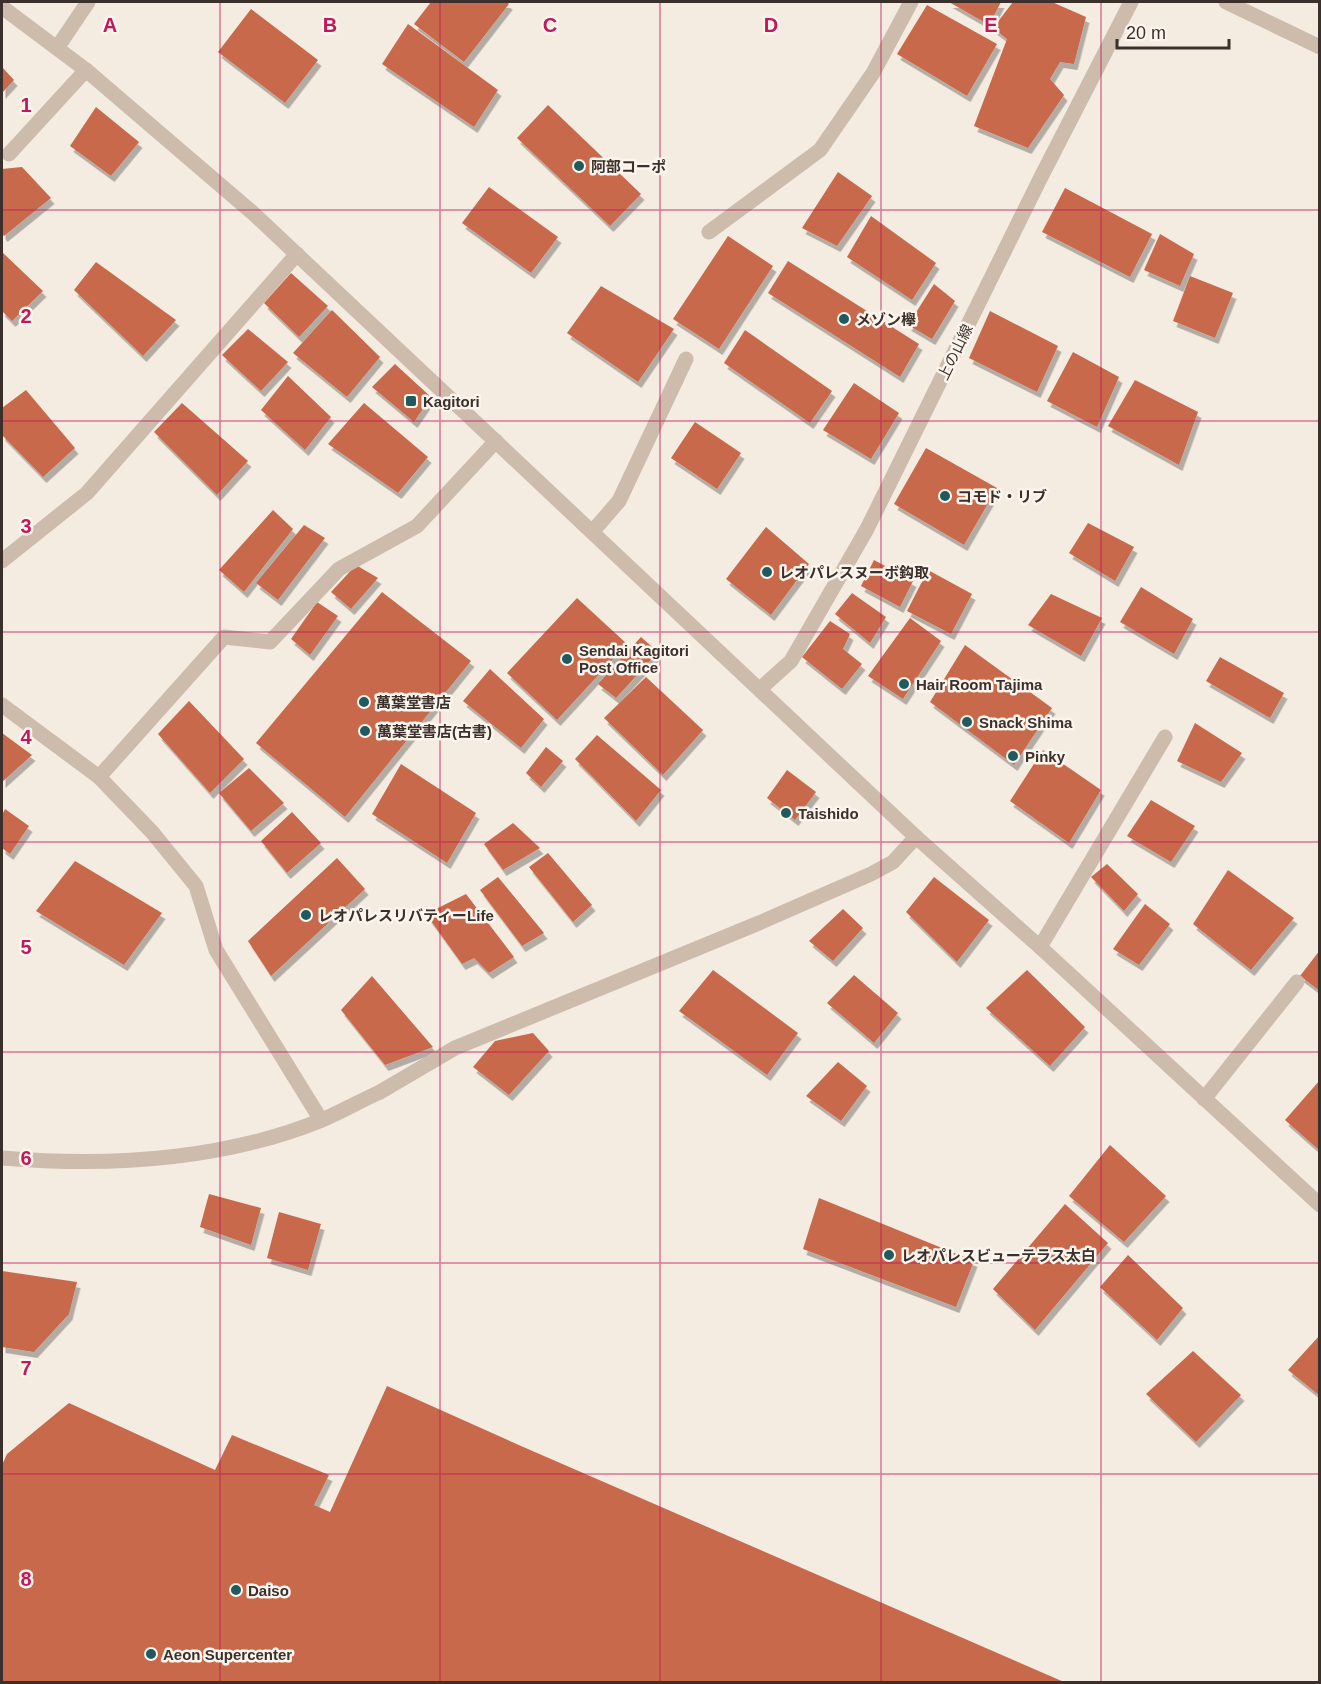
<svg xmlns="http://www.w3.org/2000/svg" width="1321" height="1684" font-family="Arial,'Noto Sans JP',sans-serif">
<defs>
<filter id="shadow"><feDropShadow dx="3.5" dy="6" stdDeviation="0" flood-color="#0004"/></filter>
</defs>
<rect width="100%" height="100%" fill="#f4ebe1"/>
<g fill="#c8694b" filter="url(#shadow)">
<polygon points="431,2 507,2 509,4 464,62 414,24"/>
<polygon points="949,2 1001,2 989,25"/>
<polygon points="1013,2 1052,2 1086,17 1074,64 1060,62 1050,79 1064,95 1028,148 974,126 1007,39 993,28"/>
<polygon points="927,5 997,44 967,96 897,54"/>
<polygon points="251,9 318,60 285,103 218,52"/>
<polygon points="408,24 498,90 474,127 382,64"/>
<polygon points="2,67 14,80 2,93"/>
<polygon points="548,105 641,194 610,226 517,138"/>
<polygon points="96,107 139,142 111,176 70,146"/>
<polygon points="22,167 51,198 4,236 2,233 2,169"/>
<polygon points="838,172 872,196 837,246 802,228"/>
<polygon points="489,187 558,237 531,273 462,223"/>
<polygon points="1065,188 1152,234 1130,277 1042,232"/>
<polygon points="871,216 936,263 912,300 847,257"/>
<polygon points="1160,234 1194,254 1180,286 1144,270"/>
<polygon points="728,236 773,266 719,349 673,319"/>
<polygon points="2,252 43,291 12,321 2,311"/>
<polygon points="788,261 919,344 900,377 768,293"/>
<polygon points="96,262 176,320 143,356 74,290"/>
<polygon points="291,273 328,306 299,337 264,303"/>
<polygon points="1190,276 1233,293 1215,338 1173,321"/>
<polygon points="934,284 955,301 932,339 908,325"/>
<polygon points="601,286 674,329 638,382 567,333"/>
<polygon points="332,310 380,357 347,397 293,353"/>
<polygon points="990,311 1058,346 1037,392 969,358"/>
<polygon points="248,329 288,362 261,391 222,355"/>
<polygon points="745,330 832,391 810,423 724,363"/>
<polygon points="1073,352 1119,377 1097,427 1047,401"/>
<polygon points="395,364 431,397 414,422 372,387"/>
<polygon points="288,376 331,417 305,450 261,410"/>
<polygon points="1135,380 1198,412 1179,465 1108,426"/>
<polygon points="854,383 899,413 871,459 823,430"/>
<polygon points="26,390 75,448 43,477 2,435 2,408"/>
<polygon points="182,403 248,461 217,495 154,432"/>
<polygon points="364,403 428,457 398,493 328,444"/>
<polygon points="695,422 741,453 717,489 671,458"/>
<polygon points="926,448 997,488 964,545 894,504"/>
<polygon points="273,510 293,529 244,592 219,570"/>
<polygon points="1088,523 1134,547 1115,581 1069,553"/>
<polygon points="304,525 325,538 278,600 256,583"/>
<polygon points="766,527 809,564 771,615 726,579"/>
<polygon points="874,560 913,581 900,607 861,586"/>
<polygon points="356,565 378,578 351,609 331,592"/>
<polygon points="928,570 972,594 951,634 907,611"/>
<polygon points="1141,587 1193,619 1174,654 1120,622"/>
<polygon points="382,592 471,661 345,817 256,743"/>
<polygon points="852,593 886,617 870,643 835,614"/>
<polygon points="1051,594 1102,618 1081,656 1028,625"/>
<polygon points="577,598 627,644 557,720 507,673"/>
<polygon points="317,602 338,616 310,655 291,639"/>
<polygon points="910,618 941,641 903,699 868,676"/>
<polygon points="830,621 850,634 843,649 862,664 842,689 802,657"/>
<polygon points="641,637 658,652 616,698 598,684"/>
<polygon points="965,645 1052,708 1014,765 930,702"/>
<polygon points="1220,657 1284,693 1270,718 1206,681"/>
<polygon points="490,669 544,719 521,748 463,701"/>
<polygon points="646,677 703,730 663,775 604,718"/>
<polygon points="189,701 244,759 210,793 158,734"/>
<polygon points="1195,723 1242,753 1221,782 1177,761"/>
<polygon points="2,733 32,755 2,782"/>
<polygon points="597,735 661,790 636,821 575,759"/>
<polygon points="546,747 563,761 541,787 526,773"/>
<polygon points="1043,750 1101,790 1069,843 1010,801"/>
<polygon points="401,764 476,813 447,863 372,814"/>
<polygon points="249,768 284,803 251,831 219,793"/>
<polygon points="787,770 816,792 795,820 767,798"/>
<polygon points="1151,800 1195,826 1171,862 1127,836"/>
<polygon points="5,809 29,826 10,854 2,848 2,815"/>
<polygon points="292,812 321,843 287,873 261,841"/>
<polygon points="513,823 540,848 503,870 484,844"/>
<polygon points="548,853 592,905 573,922 529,867"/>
<polygon points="337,858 365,889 271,976 248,941"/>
<polygon points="75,861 162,913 124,965 36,911"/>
<polygon points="1107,864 1138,894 1124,911 1091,877"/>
<polygon points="1228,870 1294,918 1251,970 1193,924"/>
<polygon points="498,877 544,933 522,946 480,890"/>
<polygon points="934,877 989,920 957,962 906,912"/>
<polygon points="466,894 514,957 489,973 474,958 462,964 426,914"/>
<polygon points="1145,904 1170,924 1139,965 1113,949"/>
<polygon points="843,909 863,928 833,961 809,941"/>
<polygon points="1320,950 1320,991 1300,976"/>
<polygon points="713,970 798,1033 767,1075 679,1011"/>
<polygon points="1027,970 1085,1027 1050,1066 986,1008"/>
<polygon points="854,975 898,1013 874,1043 827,1003"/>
<polygon points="372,976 433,1047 385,1065 341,1010"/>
<polygon points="533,1033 549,1051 509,1095 473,1067 495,1041"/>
<polygon points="838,1062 867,1086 841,1121 806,1096"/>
<polygon points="1320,1080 1320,1151 1285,1120"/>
<polygon points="1110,1145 1166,1196 1124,1242 1069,1196"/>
<polygon points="209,1194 261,1208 251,1245 200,1227"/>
<polygon points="819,1198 974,1261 956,1307 803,1249"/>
<polygon points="1065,1204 1108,1243 1035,1330 993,1289"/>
<polygon points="279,1212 321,1224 308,1270 267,1258"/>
<polygon points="1128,1255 1183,1308 1157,1340 1100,1287"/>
<polygon points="2,1271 77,1282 69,1314 34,1352 2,1347"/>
<polygon points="1320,1335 1320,1396 1288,1370"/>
<polygon points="1193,1351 1241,1395 1196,1442 1146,1394"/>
<polygon points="387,1386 521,1446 1064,1682 2,1682 2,1465 7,1454 69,1403 215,1470 232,1435 329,1475 314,1505 330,1512"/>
</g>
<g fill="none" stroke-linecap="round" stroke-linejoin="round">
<g stroke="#cdbbac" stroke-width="15">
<polyline points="709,232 820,150 873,73 911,2"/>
<polyline points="593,531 619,501 686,359"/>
<polyline points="99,777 224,637 270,642 339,569 417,526 496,441"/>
<polyline points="1040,947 1165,737"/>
<polyline points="1204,1099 1297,982"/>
</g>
<g stroke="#cdbbac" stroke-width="15">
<polyline points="1226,2 1320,47"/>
<polyline points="9,154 86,70"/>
<polyline points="2,561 87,493 297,254"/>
<polyline points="760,689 791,661 867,529 1040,179 1131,2"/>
<polyline points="2,705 99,777 152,832 196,886 216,950 321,1120"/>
<polyline points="380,1092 455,1048 759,923 871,874 893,862 916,837"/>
</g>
<g stroke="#cdbbac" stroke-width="15">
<polyline points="2,7 86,70 254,214 916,837 1040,947 1320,1205"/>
<polyline points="57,48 88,2"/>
<path d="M2,1158C109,1167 221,1161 322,1120C341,1112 360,1101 380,1092"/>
</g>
</g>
<path fill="none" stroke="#c2185b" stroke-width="1.5" stroke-opacity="0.55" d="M220,2V1682M440,2V1682M660,2V1682M881,2V1682M1101,2V1682M2,210H1320M2,421H1320M2,632H1320M2,842H1320M2,1052H1320M2,1263H1320M2,1474H1320"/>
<g fill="#1f5a5e" stroke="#fbf5ee" stroke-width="2">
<circle cx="579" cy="166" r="6"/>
<circle cx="844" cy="319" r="6"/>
<rect x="405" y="395" width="12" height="12" rx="3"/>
<circle cx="945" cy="496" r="6"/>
<circle cx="767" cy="572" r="6"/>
<circle cx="567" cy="659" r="6"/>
<circle cx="904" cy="684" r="6"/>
<circle cx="364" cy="702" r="6"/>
<circle cx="967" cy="722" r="6"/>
<circle cx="365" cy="731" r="6"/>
<circle cx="1013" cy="756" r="6"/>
<circle cx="786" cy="813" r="6"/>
<circle cx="306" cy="915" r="6"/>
<circle cx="889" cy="1255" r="6"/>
<circle cx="236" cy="1590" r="6"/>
<circle cx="151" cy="1654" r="6"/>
</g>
<g text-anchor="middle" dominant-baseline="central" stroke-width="5" stroke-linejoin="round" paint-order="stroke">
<g font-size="15" font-weight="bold" fill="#3b302b" stroke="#fbf5ee" text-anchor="start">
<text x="591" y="166">阿部コーポ</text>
<text x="856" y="319">メゾン欅</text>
<text x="423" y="401">Kagitori</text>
<text x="957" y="496">コモド・リブ</text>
<text x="779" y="572">レオパレスヌーボ鈎取</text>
<text x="579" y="650">Sendai Kagitori<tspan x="579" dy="17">Post Office</tspan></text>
<text x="916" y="684">Hair Room Tajima</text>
<text x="376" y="702">萬葉堂書店</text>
<text x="979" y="722">Snack Shima</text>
<text x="377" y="731">萬葉堂書店(古書)</text>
<text x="1025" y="756">Pinky</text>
<text x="798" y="813">Taishido</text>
<text x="318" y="915">レオパレスリバティーLife</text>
<text x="901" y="1255">レオパレスビューテラス太白</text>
<text x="248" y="1590">Daiso</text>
<text x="163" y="1654">Aeon Supercenter</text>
</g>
<g font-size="15" fill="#3b302b" stroke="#fbf5ee">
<text transform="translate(955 352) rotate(-64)">上の山線</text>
</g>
</g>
<g font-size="20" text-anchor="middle" font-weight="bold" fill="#c2185b" stroke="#fbf5ee" stroke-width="5" stroke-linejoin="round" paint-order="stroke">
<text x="110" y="32">A</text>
<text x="330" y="32">B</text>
<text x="550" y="32">C</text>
<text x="771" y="32">D</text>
<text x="991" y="32">E</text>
<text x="26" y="112">1</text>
<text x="26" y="323">2</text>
<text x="26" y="533">3</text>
<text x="26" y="744">4</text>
<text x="26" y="954">5</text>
<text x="26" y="1165">6</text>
<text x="26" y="1375">7</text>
<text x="26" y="1586">8</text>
</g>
<rect width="1321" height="1684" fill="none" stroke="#3b302b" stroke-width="6"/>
<path d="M1117 39v9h112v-9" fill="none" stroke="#3b302b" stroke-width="3"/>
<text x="1126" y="39" font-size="18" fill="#3b302b" stroke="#fbf5ee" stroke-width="4.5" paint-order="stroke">20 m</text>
</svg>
